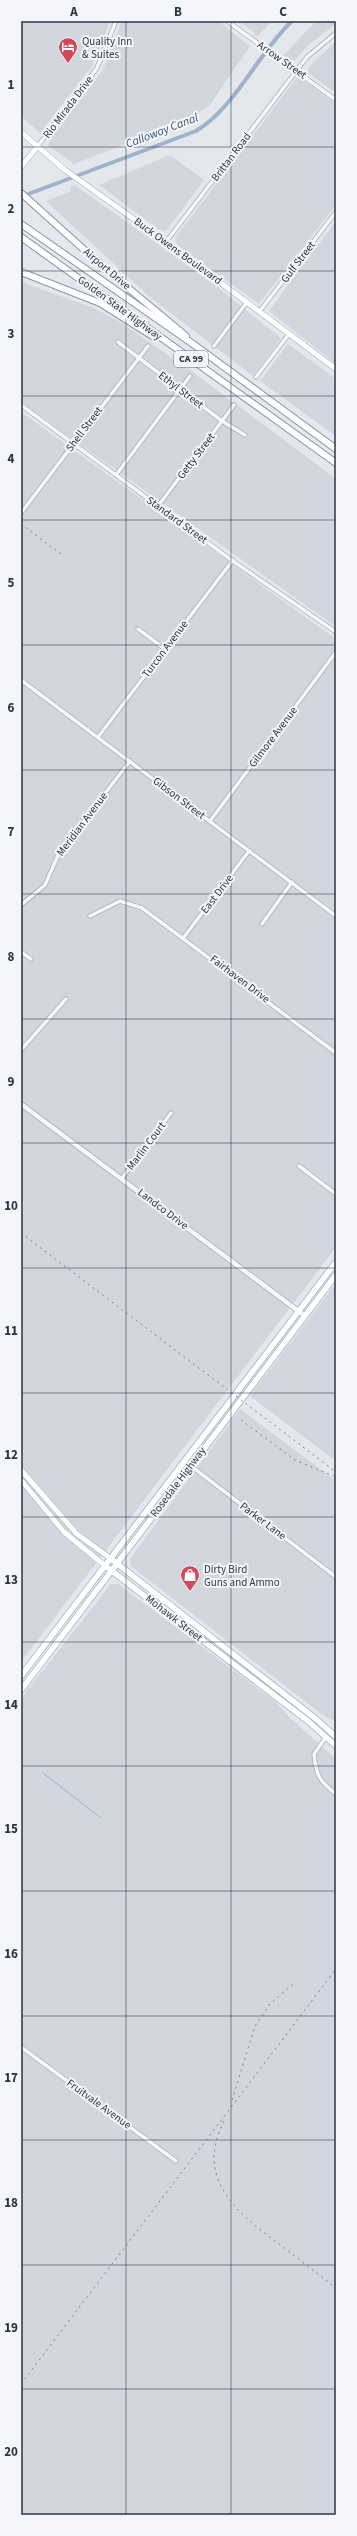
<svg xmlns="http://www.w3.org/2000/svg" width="357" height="2536" font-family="'Source Sans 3',sans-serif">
<rect width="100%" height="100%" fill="#e4e7ec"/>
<g fill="#d2d6de">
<polygon points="21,21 110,21 92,66 40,133 21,116"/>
<polygon points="122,21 218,21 250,46 209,106 191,118 74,164 49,146 49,141 103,70"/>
<polygon points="239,21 272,21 257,37 254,35 255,33"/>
<polygon points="316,21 336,21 336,24 308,45 294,61 283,56"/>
<polygon points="336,41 336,93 308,73 308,68"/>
<polygon points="298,76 336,104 336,205 259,304 177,245 175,238"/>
<polygon points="170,155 204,180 166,231 160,230 99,185"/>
<polygon points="75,185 217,287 281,338 253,376 151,298 46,201 71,191 70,187"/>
<polygon points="336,221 336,364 269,311"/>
<polygon points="21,282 94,308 120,322 194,373 336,479 336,627 21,402"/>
<polygon points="288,344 336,379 336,436 260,381"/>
<polygon points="21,412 336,639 336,1247 21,1662"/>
<polygon points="336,1283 336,1461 250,1396"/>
<polygon points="240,1409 336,1481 336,1721 324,1716 131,1566 130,1559"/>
<polygon points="111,1584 118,1584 276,1702 289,1717 336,1759 336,2515 21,2515 21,1698"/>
</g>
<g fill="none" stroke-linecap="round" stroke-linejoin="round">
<polyline stroke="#9fb4cc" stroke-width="1" points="43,1773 101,1818"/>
<path stroke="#9fb4cc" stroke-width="4" d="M23,196L196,131C234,109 259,52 292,21"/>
<defs>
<g id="minor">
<polyline points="227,21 336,100"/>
<polyline points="37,147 97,68 116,21"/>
<polyline points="166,242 307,57 336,33"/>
<polyline points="259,312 336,212"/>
<polyline points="118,342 222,421 245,435"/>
<polyline points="214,346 247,302"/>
<polyline points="256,377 289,334"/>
<polyline points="21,405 230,559 336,632"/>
<polyline points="116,475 190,376"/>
<polyline points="158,506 234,405"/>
<polyline points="21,513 148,346"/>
<polyline points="138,629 165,649"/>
<polyline points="21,680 336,916"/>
<polyline points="98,737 233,560"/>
<polyline points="210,821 336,652"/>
<polyline points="21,905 45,885 59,853 130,761"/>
<polyline points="90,916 120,901 142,908 336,1053"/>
<polyline points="262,924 292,882"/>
<polyline points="184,937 249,851"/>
<polyline points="21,952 31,959"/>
<polyline points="21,1050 66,999"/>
<polyline points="299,1166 336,1194"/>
<polyline points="122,1178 171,1113"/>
<polyline points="191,1466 336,1577"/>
<path d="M326,1737L314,1754C316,1775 319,1781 336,1794"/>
<polyline points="21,2047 176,2161"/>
</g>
<polyline id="tertiary" points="21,1104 305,1316"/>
<g id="secondary">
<polyline points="21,132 65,170 166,242 336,369"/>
<polyline points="21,167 37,147"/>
<polyline points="21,1470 77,1534 110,1558"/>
<polyline points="21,1480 64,1532 104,1565"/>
</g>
<g id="primary">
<polyline points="110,1558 316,1719 336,1737"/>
<polyline points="104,1565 308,1721 336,1746"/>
<polyline points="21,1676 336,1262"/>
<polyline points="21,1690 336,1275"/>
</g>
<g id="motorway">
<polyline points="21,193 109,272 186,336"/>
<polyline points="21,224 193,344 336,449"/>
<polyline points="21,237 336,463"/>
<polyline points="21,272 100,303 154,337"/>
</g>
</defs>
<use href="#minor" stroke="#a9aeb7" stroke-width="5"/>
<use href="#tertiary" stroke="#a9aeb7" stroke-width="6"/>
<use href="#secondary" stroke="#a9aeb7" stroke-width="6"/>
<use href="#primary" stroke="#a3abb8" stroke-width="7"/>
<use href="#motorway" stroke="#8b94a3" stroke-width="8"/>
<use href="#minor" stroke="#f7f8fa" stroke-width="3.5"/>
<use href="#tertiary" stroke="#f7f8fa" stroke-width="4.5"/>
<use href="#secondary" stroke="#fff" stroke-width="5"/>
<use href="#primary" stroke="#fff" stroke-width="5.5"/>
<use href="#motorway" stroke="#fff" stroke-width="6"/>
<g stroke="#7d8696" stroke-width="1" stroke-dasharray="2 4" stroke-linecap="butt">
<polyline points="21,524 61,554"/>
<polyline points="21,1233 336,1472"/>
<polyline points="241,1420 295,1460 336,1477"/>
<polyline points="232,2100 255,2026 270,2004 293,1984"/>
<path d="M224,2121C193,2181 241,2216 283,2247C301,2261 318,2274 336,2288"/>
<polyline points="21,2384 336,1969"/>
</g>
</g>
<path fill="none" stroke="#2b3445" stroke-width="1" stroke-opacity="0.55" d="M126,21V2515M231,21V2515M21,147H336M21,271H336M21,396H336M21,520H336M21,645H336M21,770H336M21,894H336M21,1019H336M21,1143H336M21,1268H336M21,1393H336M21,1517H336M21,1642H336M21,1766H336M21,1891H336M21,2016H336M21,2140H336M21,2265H336M21,2389H336"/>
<defs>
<symbol id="hotel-pin" viewBox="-11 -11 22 30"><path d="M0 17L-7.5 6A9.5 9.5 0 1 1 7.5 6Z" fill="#d1495b" stroke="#f4f6f9"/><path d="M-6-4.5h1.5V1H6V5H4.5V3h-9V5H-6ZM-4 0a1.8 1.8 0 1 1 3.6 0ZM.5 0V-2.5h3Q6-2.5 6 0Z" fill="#fff"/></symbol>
<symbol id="shop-pin" viewBox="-11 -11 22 30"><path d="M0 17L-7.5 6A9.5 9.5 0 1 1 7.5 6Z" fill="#d1495b" stroke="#f4f6f9"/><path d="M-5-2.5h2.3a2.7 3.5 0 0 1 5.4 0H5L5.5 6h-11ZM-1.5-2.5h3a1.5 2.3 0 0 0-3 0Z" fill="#fff"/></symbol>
</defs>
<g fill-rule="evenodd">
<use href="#hotel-pin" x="57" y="36" width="22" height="30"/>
<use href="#shop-pin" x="179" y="1564" width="22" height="30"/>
</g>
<g text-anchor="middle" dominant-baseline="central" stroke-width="4" stroke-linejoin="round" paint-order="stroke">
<rect fill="#f4f6f9" stroke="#676e7b" stroke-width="1" x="174" y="351" width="34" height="16" rx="3"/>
<g font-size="10" font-weight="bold" fill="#2b3445">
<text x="191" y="359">CA 99</text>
</g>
<g font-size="11" fill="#2b3445" stroke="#f4f6f9" text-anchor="start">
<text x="82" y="41">Quality Inn<tspan x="82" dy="13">&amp; Suites</tspan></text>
<text x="204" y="1569">Dirty Bird<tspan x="204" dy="13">Guns and Ammo</tspan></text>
</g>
<g font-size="11" fill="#2b3445" stroke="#f4f6f9">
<text transform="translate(282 60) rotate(35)">Arrow Street</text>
<text transform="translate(68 107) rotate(-53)">Rio Mirada Drive</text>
<text transform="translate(231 157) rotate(-53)">Brittan Road</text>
<text transform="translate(178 251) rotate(36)">Buck Owens Boulevard</text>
<text transform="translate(298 262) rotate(-53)">Gulf Street</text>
<text transform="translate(107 269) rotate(40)">Airport Drive</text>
<text transform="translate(120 308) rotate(36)">Golden State Highway</text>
<text transform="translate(181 390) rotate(37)">Ethyl Street</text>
<text transform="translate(84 429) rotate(-53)">Shell Street</text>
<text transform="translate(196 456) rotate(-53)">Getty Street</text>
<text transform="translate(177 520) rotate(36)">Standard Street</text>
<text transform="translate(165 649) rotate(-53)">Turcon Avenue</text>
<text transform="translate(273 737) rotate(-53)">Gilmore Avenue</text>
<text transform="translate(179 798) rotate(37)">Gibson Street</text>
<text transform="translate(82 824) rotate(-53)">Meridian Avenue</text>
<text transform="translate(217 894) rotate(-53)">East Drive</text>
<text transform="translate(240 979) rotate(37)">Fairhaven Drive</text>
<text transform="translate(146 1146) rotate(-53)">Marlin Court</text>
<text transform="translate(163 1209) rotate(37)">Landco Drive</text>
<text transform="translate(178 1482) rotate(-53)">Rosedale Highway</text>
<text transform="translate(263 1521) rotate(37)">Parker Lane</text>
<text transform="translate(174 1618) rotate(38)">Mohawk Street</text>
<text transform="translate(99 2104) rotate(36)">Fruitvale Avenue</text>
</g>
<g font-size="12" font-style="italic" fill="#34527a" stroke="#f4f6f9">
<text transform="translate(162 131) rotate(-21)">Calloway Canal</text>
</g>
</g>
<rect width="357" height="2536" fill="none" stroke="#f4f6f9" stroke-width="44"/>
<rect x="22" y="22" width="313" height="2492" fill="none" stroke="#2b3445" stroke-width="1.5"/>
<g font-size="13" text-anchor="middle" font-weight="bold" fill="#2b3445">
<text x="74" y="16">A</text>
<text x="178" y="16">B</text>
<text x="283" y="16">C</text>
<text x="11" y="89">1</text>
<text x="11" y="213">2</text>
<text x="11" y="338">3</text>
<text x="11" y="463">4</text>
<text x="11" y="587">5</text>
<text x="11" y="712">6</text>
<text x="11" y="836">7</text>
<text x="11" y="961">8</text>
<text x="11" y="1086">9</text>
<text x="11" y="1210">10</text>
<text x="11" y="1335">11</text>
<text x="11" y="1459">12</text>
<text x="11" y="1584">13</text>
<text x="11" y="1709">14</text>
<text x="11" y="1833">15</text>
<text x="11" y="1958">16</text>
<text x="11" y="2082">17</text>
<text x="11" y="2207">18</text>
<text x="11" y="2332">19</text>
<text x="11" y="2456">20</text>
</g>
</svg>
